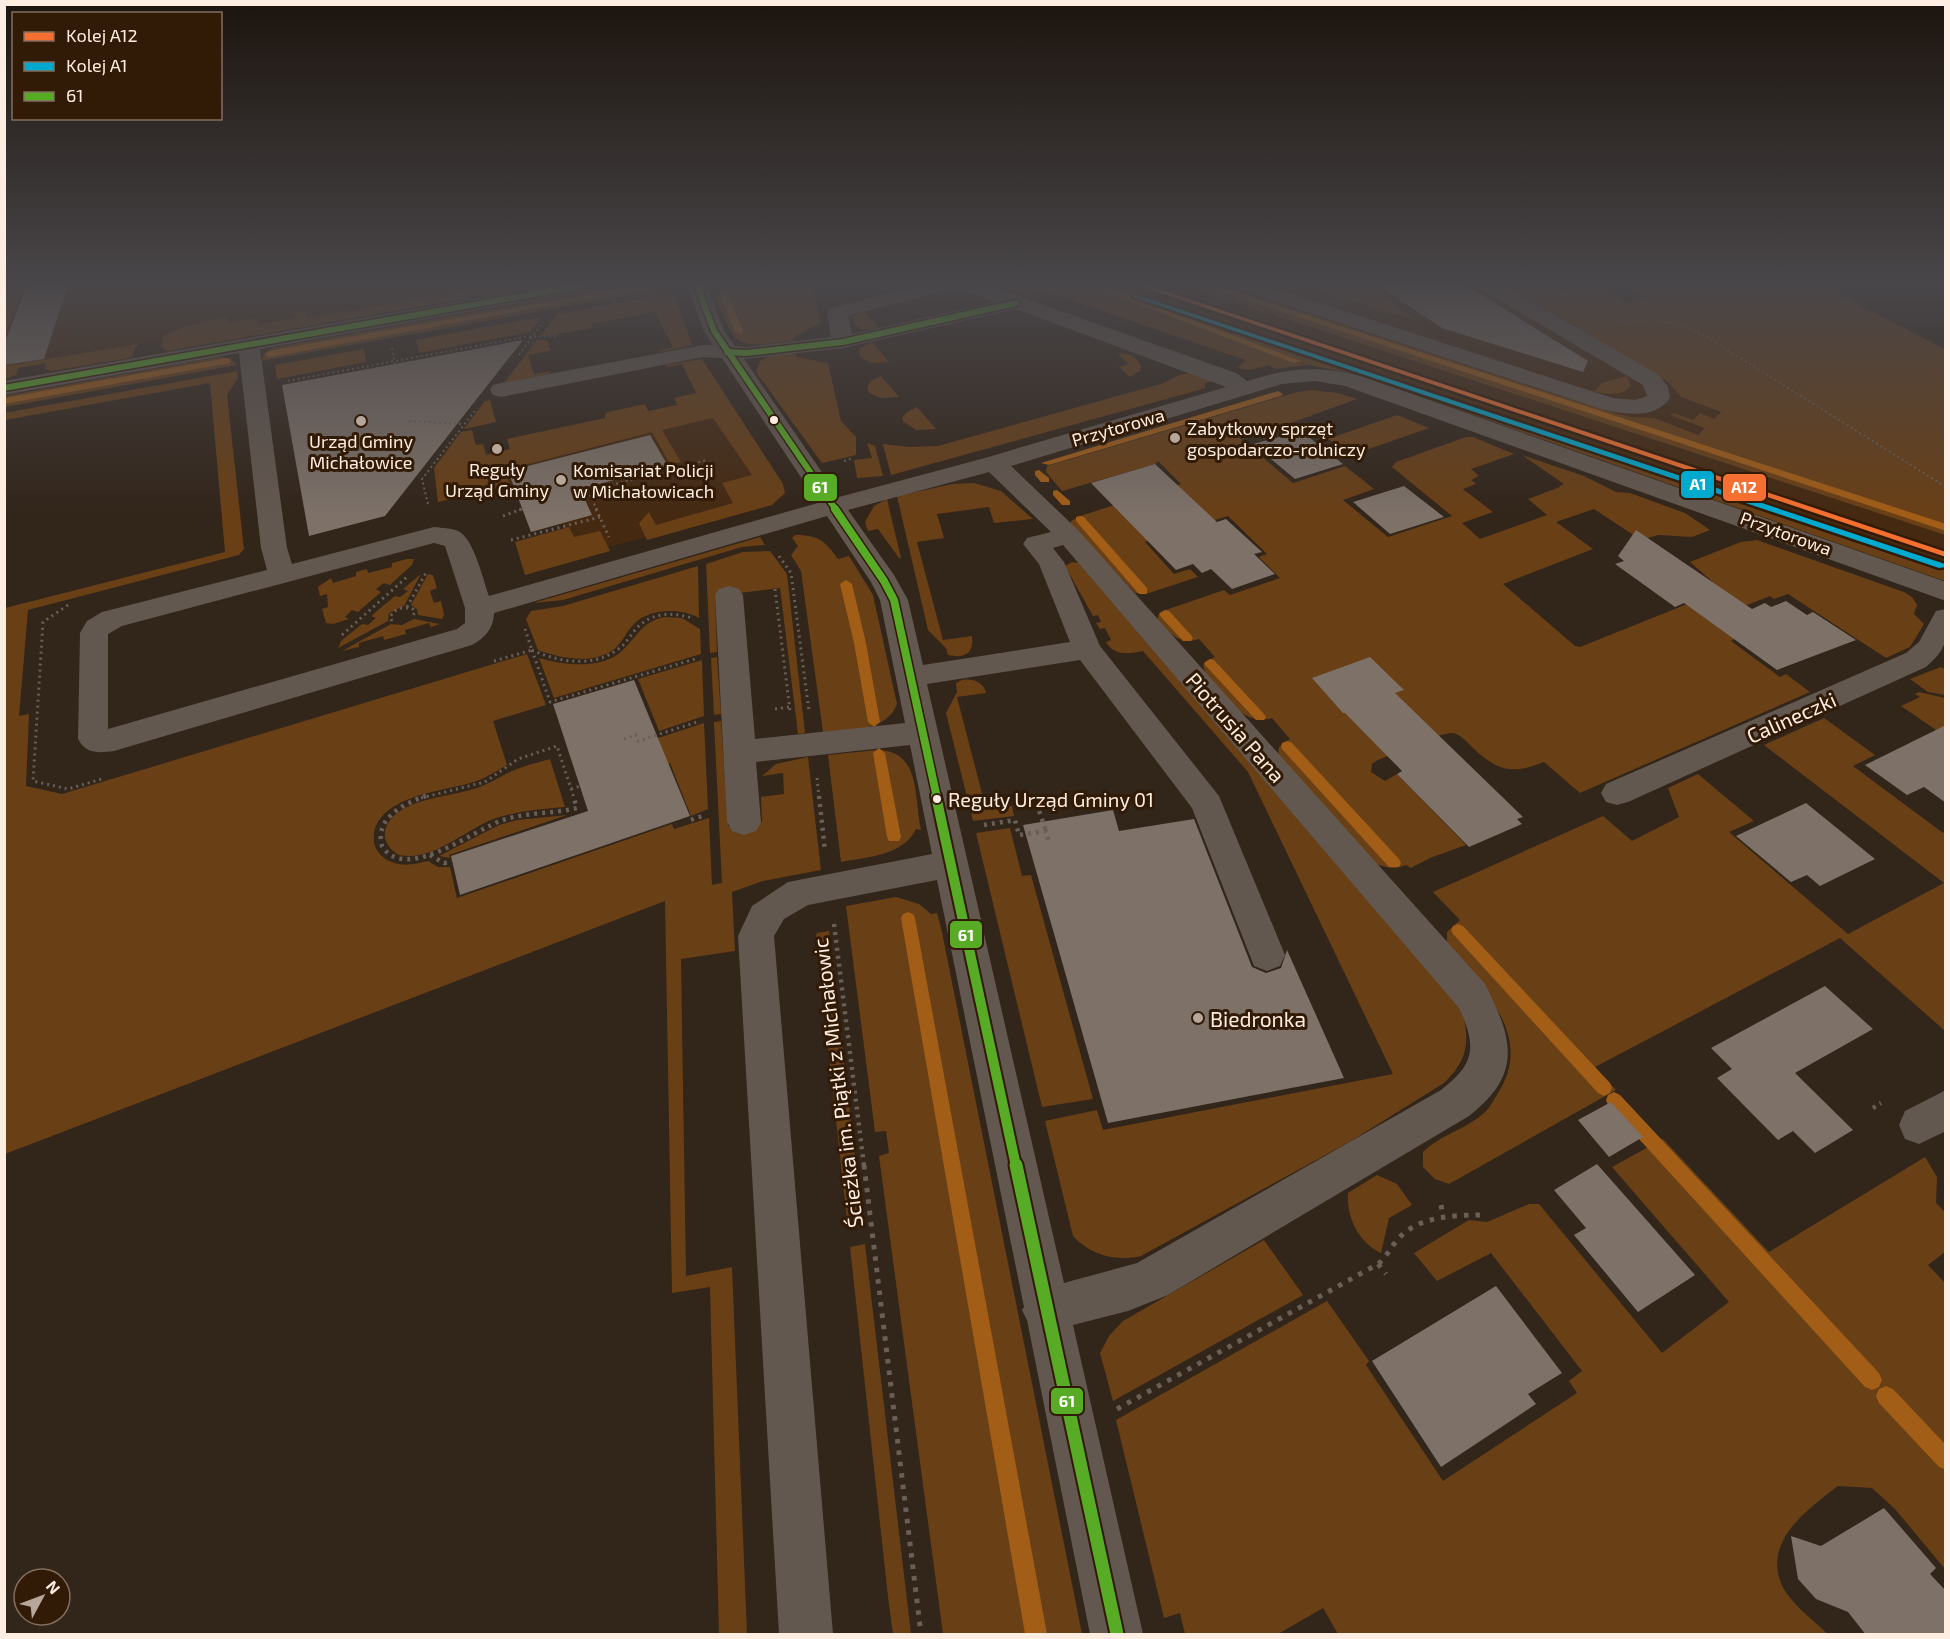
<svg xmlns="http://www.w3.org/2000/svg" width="1950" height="1639" font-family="'Exo 2',sans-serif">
<rect width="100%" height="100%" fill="#32251a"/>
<g fill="#452911">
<polygon points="5,285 496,285 167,342 162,341 139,344 135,348 5,371"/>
<polygon points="1116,285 1182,285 1945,535 1945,566"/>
<polygon points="1217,285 1506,285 1744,428 1701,442"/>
<polygon points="728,402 773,473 724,517 605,548 578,559 562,524 531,532 513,484 488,491 478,465"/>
</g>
<g fill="#693f16">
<polygon points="9,285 24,285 5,336 5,296"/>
<polygon points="496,285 541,285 167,351 161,346 163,336 185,326 227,317 229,323 257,318 258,325 296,318 295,312 306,310 307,318"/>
<polygon points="626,285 683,286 261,361 265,353 272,348"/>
<path d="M725,285H812L820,322L793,338V341C732,348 737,349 714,293L722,292L721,288Z"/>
<polygon points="999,285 1116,285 1945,566 1945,581 1360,375 1307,365 1275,369 1269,365 1249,370 1237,368 1246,360 1041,290 1031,296"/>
<polygon points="1182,285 1229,285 1247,294 1594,407 1630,417 1654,418 1698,435 1705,428 1670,415 1674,413 1693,420 1700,413 1714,419 1721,412 1681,397 1668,382 1506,285 1544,285 1564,291 1577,288 1574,285 1598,285 1627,303 1650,297 1631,285 1821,285 1945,349 1945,535"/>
<polygon points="1365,285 1418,321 1308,287"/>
<polygon points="667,294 675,296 692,345 660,352 660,350 673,347 655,312 591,324 592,328 540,337 557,314"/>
<polygon points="864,311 880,329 862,329 853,324 853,316"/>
<polygon points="542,317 530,332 419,353 416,340"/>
<polygon points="537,340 547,340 551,351 528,355 534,374 550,371 551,373 504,383"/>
<polygon points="872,342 889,362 872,363 860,357 859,349"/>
<polygon points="139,344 135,348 133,356 129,358 51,371 45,369 46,363 18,368 16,375 5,379 5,366"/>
<polygon points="364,349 366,362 277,379 275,365"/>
<polygon points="795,353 797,357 828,363 841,421 856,437 856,455 822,463 756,372 760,361 770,356"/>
<path d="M1118,354C1128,352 1138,357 1141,367L1140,371L1130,377L1119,367L1128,364Z"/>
<polygon points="220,357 230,358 237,365 5,407 5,396"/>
<polygon points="702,359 783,484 785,493 772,505 647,540 639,523 649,512 656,525 733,503 722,483 752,475 713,418 662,430 681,462 670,464 652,432 505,470 510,485 438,502 434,468 461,432 472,430 476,445 483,444 486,455 510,449 507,439 605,418 605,414 608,412 645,404 648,411 677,405 674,398 696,393 682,364 667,367 666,365"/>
<path d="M237,371L238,378L227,395L244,549L239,555L28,610L19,716L29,714L26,786L62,794L527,654L546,705L493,721L507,765C496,771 486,778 474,782C445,791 370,796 374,842C375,851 383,859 392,862C404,867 416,864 428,861L438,867H450L457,898L672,824L674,829L709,818L712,885L722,883L714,722L721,721L728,826L762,822L761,797L784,794L783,773L762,776L776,764L808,757L821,870L763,881L732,892L735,951L681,959L686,1276L732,1267L747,1634H719L710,1287L672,1293L665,901L5,1154V608L225,552L210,383L5,420L4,413Z"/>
<polygon points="1189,373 1214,381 1205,383 1205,388 1199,390 891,475 883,444 909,447 938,446 1164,383 1179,375"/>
<polygon points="881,376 899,397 881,398 869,393 867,387 871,381"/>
<path d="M1627,376L1631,386C1621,397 1608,394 1594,392L1602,383Z"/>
<path d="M1311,390L1338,393L1357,399L1266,432L1240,438L1293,483L1345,466L1374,489L1343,500L1388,537L1452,516L1392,467L1396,462L1466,437H1473L1514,454L1471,469L1479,476L1471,480L1476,484L1463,489L1493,512L1462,523L1480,539L1547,515L1528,499L1560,487L1559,486L1564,484L1522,455L1584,476L1616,492L1630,493L1685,513L1710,530L1692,537L1658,535L1641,540L1594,509L1556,522L1593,549L1503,584L1575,646L1580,647L1722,590L1690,562L1741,542L1757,540L1904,592L1912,597L1917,605L1914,614L1924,624L1910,647L1886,658L1788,594L1774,599L1770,596L1730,612L1736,638L1731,641L1780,677L1786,674L1810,692L1580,793L1544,762C1511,775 1497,771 1472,747C1467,742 1461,735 1453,733C1443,731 1391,755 1378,760L1372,764L1371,772L1385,781L1397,774L1466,845L1430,858L1411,868L1406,865C1394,870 1386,868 1374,863L1278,755L1279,747L1290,739L1272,718C1241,727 1223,693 1205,672L1203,665L1206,661L1215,657L1199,639C1179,646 1170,633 1157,619L1160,612L1224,590L1230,595L1280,578L1259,557L1267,554L1228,516L1145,542L1174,574L1190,569L1198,577L1149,593H1135L1071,524V521L1080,516L1181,484L1158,461L1155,464L1062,491L1046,472L1047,466L1297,392Z"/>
<polygon points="490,400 496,422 464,429 485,401"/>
<polygon points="917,407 936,429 916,430 903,421 902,418 907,412"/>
<polygon points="1397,415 1429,428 1363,451 1343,450 1328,439"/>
<polygon points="867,443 875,446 883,476 857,478 854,460 872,458"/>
<path d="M974,483L1001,491L1033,519L994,523L989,507L937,514L944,538L917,542L943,640L972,636C974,653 965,659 948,655L946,648L928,630L897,496L953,484Z"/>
<polygon points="887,499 901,558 899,558 878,529 868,531 865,522 874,506"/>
<polygon points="569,527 574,537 600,531 610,551 525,575 515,542"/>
<path d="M795,535C819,535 825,541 838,559L849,556L873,595L897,704C886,733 848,729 823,732L801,571L791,555L798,546L792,538Z"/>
<polygon points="760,537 765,545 742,547 563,600 533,603"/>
<polygon points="770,551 787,574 805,733 798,734 780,588 715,596 717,652 710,653 706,564 743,552"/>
<polygon points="407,559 414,559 412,565 390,585 384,583 376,589 381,592 358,612 352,610 345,617 349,619 333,624 326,623 322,609 328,607 327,594 320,596 318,587 331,578 333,583 356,576 356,572 367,569 368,573 392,567 392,563"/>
<path d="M1072,562L1079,563L1462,1010C1470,1041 1468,1061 1444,1083L1351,1141L1141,1256C1117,1262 1090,1255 1073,1236L1045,1121L1097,1110L1103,1130L1393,1074L1248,772L1143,651C1129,654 1114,656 1106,642L1111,640L1105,628L1100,629L1096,623L1101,622L1098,615L1093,616L1065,566Z"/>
<path d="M698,566L699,618C681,608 650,608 634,624C625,633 622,645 610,652C590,664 559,658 538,650L526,619L531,611L563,606Z"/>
<polygon points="421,574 404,606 389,613 388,621 338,648 341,641 362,624 368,625 376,618 371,616 395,596 400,597 408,591 403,589"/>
<polygon points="428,574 433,575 437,588 430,591 434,603 441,601 444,615 442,619 418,615 417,609 411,605"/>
<path d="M665,617L682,618L700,629L701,654L554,698L539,658C565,666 605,670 625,648C639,633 644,621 665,617Z"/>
<polygon points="414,619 440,624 431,627 429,623 405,630 406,634 384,640 383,636 359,643 359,647 342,651 391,624 402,625"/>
<polygon points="717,657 721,714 714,715 711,658"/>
<polygon points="702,660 704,716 659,731 638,679"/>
<polygon points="1941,667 1945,669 1945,695 1928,692 1910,679"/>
<path d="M962,680C972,678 984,682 986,693L957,697L986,809L1012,806L1014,816L973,821L946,713L957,692L956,683Z"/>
<polygon points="1919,692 1945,698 1945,736 1901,706 1920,697 1915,694"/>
<path d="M1824,718L1875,755L1853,766L1943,833L1945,831V1031L1840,938L1595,1067L1616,1090L1449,1184L1435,1179L1423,1167V1152C1440,1135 1467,1129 1485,1112C1490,1108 1494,1099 1498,1093C1535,1036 1482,987 1447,946V932L1460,920L1433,892L1603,816L1632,841L1679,817L1668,788L1698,774L1754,821L1729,832L1848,934L1944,883L1764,745Z"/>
<polygon points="704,723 708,809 691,816 670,763 647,771 637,745"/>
<path d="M877,750C921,750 914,797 921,830L916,829C903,856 867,857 841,862L828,755Z"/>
<path d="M550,759L565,807C542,809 518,811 496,818C465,829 434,862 399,855C390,850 384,842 385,833C390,798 453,797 477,788C489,784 499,777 510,772C522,766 537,763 550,759Z"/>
<polygon points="567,815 449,855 450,858 439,856 499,825 517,820"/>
<polygon points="1010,828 1022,876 1031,875 1093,1099 1042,1107 976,833"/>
<polygon points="896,897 919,904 931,914 937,913 942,932 1082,1634 943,1634 879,1156 889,1153 886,1131 875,1132 846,906"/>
<polygon points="829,931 863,1226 848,1229 816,936 817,933"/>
<path d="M1663,1139L1769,1252L1925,1157L1937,1177L1936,1203L1945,1212V1252L1928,1265L1945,1283V1569L1895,1509L1872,1488L1838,1486C1808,1509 1764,1540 1781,1583C1787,1600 1815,1622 1828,1634H1338L1323,1608L1278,1634H1185L1180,1613L1164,1618L1116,1420L1327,1301L1369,1361L1366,1365L1443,1481L1577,1393L1569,1381L1582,1371L1491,1253L1437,1281L1414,1253L1469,1220L1487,1222L1529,1204H1539L1662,1353L1729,1302L1612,1167Z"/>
<path d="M1377,1175L1397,1184L1412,1205L1389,1218L1381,1253C1359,1243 1346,1217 1348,1193Z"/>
<polygon points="1264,1240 1303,1295 1113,1401 1100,1353 1109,1336 1123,1321"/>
<polygon points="865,1244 911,1634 893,1634 888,1597 850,1247"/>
</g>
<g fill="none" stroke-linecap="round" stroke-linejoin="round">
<g fill="#a25d16" fill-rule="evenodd">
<polygon points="644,285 663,285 269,357 265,354 269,351"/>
<polygon points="1087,285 1099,285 1301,361 1294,363"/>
<polygon points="1202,285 1215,285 1946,524 1946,531"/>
<polygon points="721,292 728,294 743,332 742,334 735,332 720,294"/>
<polygon points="227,358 230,359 230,363 4,404 4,398"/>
<polygon points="1278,391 1283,394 1281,396 1049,465 1041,463"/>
<polygon points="1039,470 1049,478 1049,482 1041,482 1035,475 1035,471"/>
<polygon points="1057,490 1070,501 1070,505 1062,505 1053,495 1053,491"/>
<polygon points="1080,516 1084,517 1147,588 1147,594 1139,594 1076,521 1076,517"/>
<polygon points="846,580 852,584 866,643 880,722 874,727 868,722 854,643 840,584"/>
<polygon points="1165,610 1169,611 1191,635 1193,638 1191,641 1183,641 1161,617 1159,614"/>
<polygon points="1210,659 1214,660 1264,714 1266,717 1264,720 1256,720 1206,666 1204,663"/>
<polygon points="1287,741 1292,743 1399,859 1401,863 1399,867 1389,867 1282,749 1281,746 1282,743"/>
<polygon points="879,748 885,753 901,837 899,841 889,841 887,837 873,753"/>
<polygon points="908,912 913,914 915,918 1047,1634 1025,1634 901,918 903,914"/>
<polygon points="1458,924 1463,926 1610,1083 1612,1088 1610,1093 1604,1096 1598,1093 1453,934 1451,930 1453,926"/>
<polygon points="1614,1092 1620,1095 1879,1373 1882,1380 1879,1387 1872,1390 1865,1387 1608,1105 1606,1100 1608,1095"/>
<polygon points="1886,1386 1893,1389 1946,1445 1946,1470 1939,1467 1879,1403 1876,1396 1879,1389"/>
</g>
</g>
<g fill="#7d7168">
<polygon points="27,285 68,285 44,359 4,365 4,345"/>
<polygon points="1377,285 1466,285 1588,361 1583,372 1442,328"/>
<polygon points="523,340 385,516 309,536 282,385"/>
<polygon points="1301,431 1343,464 1295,479 1253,444"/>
<polygon points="650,435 668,466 580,489 592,515 531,532 508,471"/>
<polygon points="1155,464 1217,522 1226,519 1262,552 1254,554 1275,574 1232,589 1211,569 1202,573 1193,564 1176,570 1091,483"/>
<polygon points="1404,486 1444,517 1390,534 1353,502"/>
<polygon points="1636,530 1752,609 1765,603 1771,607 1786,601 1807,615 1813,612 1856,640 1777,670 1684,603 1675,607 1615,564 1624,561 1618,556"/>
<polygon points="1370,657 1404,690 1395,693 1523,817 1517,819 1522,824 1469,847 1397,774 1402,771 1345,713 1343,713 1312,678"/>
<polygon points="634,680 690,816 460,895 451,856 588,811 553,704"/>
<polygon points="1946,725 1946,803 1924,787 1907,795 1865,765"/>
<polygon points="1806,803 1875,859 1820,886 1807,875 1791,882 1736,836"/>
<polygon points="1113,810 1119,831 1194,819 1252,967 1266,973 1281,968 1287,950 1344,1078 1108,1123 1023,825"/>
<polygon points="1825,986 1873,1029 1795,1073 1853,1130 1815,1153 1793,1131 1778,1140 1717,1078 1732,1069 1711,1048"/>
<polygon points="1611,1102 1643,1137 1609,1157 1578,1120"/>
<polygon points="1597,1164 1695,1275 1638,1312 1574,1235 1586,1228 1554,1190"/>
<polygon points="1496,1286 1562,1373 1528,1394 1536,1404 1441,1467 1372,1361"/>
<polygon points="1884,1508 1936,1568 1930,1574 1946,1591 1946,1635 1866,1635 1848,1612 1816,1599 1798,1579 1791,1536 1821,1546"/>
</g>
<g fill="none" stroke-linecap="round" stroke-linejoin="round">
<g stroke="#695f56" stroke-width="2" stroke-dasharray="2 3" stroke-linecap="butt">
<polyline points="1372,285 1391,299"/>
<polyline points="614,301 665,292"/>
<polyline points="1615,322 1653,319 1683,326 1707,337 1946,487"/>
<polyline points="392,348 395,364"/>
<polyline points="519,355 543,322"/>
<polyline points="288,381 525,337 559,336"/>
<polyline points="409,421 463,424"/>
<polyline points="844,461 853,458"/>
<polyline points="428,504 422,479 477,408"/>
<polyline points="519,510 522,509"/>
<polyline points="597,510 588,491 707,460"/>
</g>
<g stroke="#695f56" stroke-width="3" stroke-dasharray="2 4" stroke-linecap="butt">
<polyline points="596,509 609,537"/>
<polyline points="503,516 522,509"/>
<polyline points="511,540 600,517"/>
<polyline points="779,556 791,573 809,711"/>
<polyline points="775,589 790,711"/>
<polyline points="68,605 43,622 33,781 68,789 105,778"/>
<polyline points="407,607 427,571"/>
<path d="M392,621L390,617C395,608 403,606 413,609L415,612L412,617"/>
<polyline points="342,635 408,576"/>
<polyline points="532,650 550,702 695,659"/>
<path d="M532,650C558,662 592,668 617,650C625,645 630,636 636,629C651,612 672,612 692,618"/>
<polyline points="494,661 532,650 525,629"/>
<polyline points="775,709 789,707"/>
<polyline points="624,739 636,735 638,741 697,722"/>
<polyline points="817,778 819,798"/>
<polyline points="571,789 580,786"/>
<polyline points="1034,795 1035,798"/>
<polyline points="421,798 485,782 518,759 557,746 574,798"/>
</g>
<g stroke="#695f56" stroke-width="4.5" stroke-dasharray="3 5" stroke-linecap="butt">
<path d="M426,796C405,803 374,818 382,846C405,884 475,829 503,820C527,812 553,814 577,808L573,796"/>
<polyline points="819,796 825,851"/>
<polyline points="1034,796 1046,831"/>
<polyline points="691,820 702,816"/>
<polyline points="984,825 1015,820 1019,835 1046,831 1049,842"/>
<polyline points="430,855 444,863 452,862"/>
<polyline points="834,924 864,1166"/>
<polyline points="1873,1108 1881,1103"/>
</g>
<g stroke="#695f56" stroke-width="5" stroke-dasharray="4.5 7" stroke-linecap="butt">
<polyline points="864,1165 921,1634"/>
<polyline points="1441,1205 1443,1216"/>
<polyline points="1378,1264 1386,1274"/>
<path d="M1117,1409L1378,1264C1387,1257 1391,1246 1399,1238C1419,1216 1455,1215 1483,1215"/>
</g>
<g fill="#63584f" fill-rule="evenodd">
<path d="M551,285H596L593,289L586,291L260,349L287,548L292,564L434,527C442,528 451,528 458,531C474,538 483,580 489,596L818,503L722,358L703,357L501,397L493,395L490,390L493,385L501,383L703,345H713L704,331L687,285H707L724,331L735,346L746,347L831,337L827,312L830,308L923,285H958L955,289L848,315L852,334L995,302L961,289L958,285H987L1236,373L1247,381C1289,368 1317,365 1361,376L1946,582V601L1345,386L1315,381L1282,384L1011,466L1078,530L1485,984C1513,1039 1523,1074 1469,1116L1168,1295L1128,1311L1073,1325L1143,1634H1090L1027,1320L1022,1310L1024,1307L937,880L808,905L784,919L774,936L833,1634H779L738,936L752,906L788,882L932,854L910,745L756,762L761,822L756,831L744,835L732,831L727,822L715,595L719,589L729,586L739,589L743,595L755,739L905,723L880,600L871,582L827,516L494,613C494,628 485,638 472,645L114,751C98,753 86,754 78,739L80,633L87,621L102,612L267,570L261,548L239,353L4,395V381ZM1016,309L1226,387L985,458L839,497L744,359L843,348ZM989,472L1051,532L1027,538L1023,544L1039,564L1070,642L923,665L908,600L894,575L848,510ZM434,543L445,546L465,608V623L457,629L108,729V634L122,626ZM1063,545L1459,1008C1477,1047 1475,1064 1441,1090L1137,1263L1064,1283L927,684L1080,660L1192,808L1254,966L1267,971L1280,966L1285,955L1219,796L1100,646L1064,562L1053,548Z"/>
<path d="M1234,285H1264L1613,398L1635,400L1647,396L1643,385L1481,289L1478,285H1503L1659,375L1668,387L1670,398C1655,420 1623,414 1601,409L1237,289Z"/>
<path d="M1946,609C1946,639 1950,646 1926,667L1628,802L1617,805L1606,802L1601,793L1606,784L1906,653L1919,642L1936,611Z"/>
<polygon points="1946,1090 1946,1131 1919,1144 1905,1139 1899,1125 1905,1111"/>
</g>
<defs>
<g id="bus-1-far3">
<polyline points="697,285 714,331 836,510"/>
<polyline points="727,352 746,353 843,342 1016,303"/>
<polyline points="4,388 585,285"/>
</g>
<polyline id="bus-1-far2" points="835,509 884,581 894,600 937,798"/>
<polyline id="bus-1-far1" points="936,796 1016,1166"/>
<polyline id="bus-1" points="1016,1165 1117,1634"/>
</defs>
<use href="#bus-1-far3" stroke="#311a06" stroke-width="9"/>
<use href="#bus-1-far2" stroke="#311a06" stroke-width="11"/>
<use href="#bus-1-far1" stroke="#311a06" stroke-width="14"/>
<use href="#bus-1" stroke="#311a06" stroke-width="17"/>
<use href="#bus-1-far3" stroke="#58ac25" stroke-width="6"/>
<use href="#bus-1-far2" stroke="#58ac25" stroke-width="8"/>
<use href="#bus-1-far1" stroke="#58ac25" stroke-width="10"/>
<use href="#bus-1" stroke="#58ac25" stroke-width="13"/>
<defs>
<polygon id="rail-1" points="1137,285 1147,285 1946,552 1946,557"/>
<polygon id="rail-2" points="1133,295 1137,295 1945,564 1946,567 1939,568 1133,297"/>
</defs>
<use href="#rail-1" stroke="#311a06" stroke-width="5"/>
<use href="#rail-2" stroke="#311a06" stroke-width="5"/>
<use href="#rail-1" fill="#f46f30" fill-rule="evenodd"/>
<use href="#rail-2" fill="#00a9ce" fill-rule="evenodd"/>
</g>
<linearGradient id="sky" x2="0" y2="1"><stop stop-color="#1c140e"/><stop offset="0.55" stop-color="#494649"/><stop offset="1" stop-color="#494649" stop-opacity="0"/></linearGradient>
<rect width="1950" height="515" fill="url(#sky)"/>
<g fill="#feede1" stroke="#311a06" stroke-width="2">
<circle cx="774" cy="420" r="5"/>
<circle cx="937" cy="799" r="5"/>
</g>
<g fill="#b7a79b" stroke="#311a06" stroke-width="2">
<circle cx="361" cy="421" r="6"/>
<circle cx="1175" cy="438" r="6"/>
<circle cx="497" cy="449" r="6"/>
<circle cx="561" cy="480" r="6"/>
<circle cx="1198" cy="1018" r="6"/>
</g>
<g text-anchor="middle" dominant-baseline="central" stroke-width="6" stroke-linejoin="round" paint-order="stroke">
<g font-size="18" fill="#feede1" stroke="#311a06">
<text transform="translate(1118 427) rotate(-16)">Przytorowa</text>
<text transform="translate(1786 533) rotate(20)">Przytorowa</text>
</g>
<g font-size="18" fill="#feede1" stroke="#311a06" text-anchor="start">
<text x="1187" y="428">Zabytkowy sprzęt<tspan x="1187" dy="21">gospodarczo-rolniczy</tspan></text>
<text x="361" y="441" text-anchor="middle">Urząd Gminy<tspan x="361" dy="21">Michałowice</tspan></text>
<text x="497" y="469" text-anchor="middle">Reguły<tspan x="497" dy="21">Urząd Gminy</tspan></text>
<text x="573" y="470">Komisariat Policji<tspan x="573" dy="21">w Michałowicach</tspan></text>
</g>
<g font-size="20" fill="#feede1" stroke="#311a06" text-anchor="start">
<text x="948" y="799">Reguły Urząd Gminy 01</text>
</g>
<g font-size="21" fill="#feede1" stroke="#311a06">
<text transform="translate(1791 717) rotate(-24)">Calineczki</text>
<text transform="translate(1236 727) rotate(49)">Piotrusia Pana</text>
<text transform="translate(837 1083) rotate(-97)">Ścieżka im. Piątki z Michałowic</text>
</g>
<g font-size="21" fill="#feede1" stroke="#311a06" text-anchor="start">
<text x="1210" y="1018">Biedronka</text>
</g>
</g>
<g stroke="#311a06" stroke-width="2">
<rect x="1680" y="470" width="35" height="29" rx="6" fill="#00a9ce"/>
<rect x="1722" y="473" width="45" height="29" rx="6" fill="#f46f30"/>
<rect x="803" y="473" width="35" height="29" rx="6" fill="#58ac25"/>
<rect x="949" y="920" width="34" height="29" rx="6" fill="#58ac25"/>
<rect x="1050" y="1387" width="34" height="28" rx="6" fill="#58ac25"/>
</g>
<g font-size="16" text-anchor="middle" font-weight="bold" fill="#fff">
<text x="1698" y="490">A1</text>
<text x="1744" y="493">A12</text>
<text x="820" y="493">61</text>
<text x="966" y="941">61</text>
<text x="1067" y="1407">61</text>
</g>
<rect width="1950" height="1639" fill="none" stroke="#feede1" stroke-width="12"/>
<rect x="12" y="12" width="210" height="108" fill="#311a06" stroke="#836e5e" stroke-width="1.5"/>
<rect x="24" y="32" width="30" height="9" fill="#f46f30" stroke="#836e5e" stroke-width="1.5"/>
<text x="66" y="42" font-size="18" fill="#feede1">Kolej A12</text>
<rect x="24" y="62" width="30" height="9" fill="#00a9ce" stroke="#836e5e" stroke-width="1.5"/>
<text x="66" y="72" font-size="18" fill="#feede1">Kolej A1</text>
<rect x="24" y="92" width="30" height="9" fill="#58ac25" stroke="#836e5e" stroke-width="1.5"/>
<text x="66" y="102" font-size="18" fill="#feede1">61</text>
<g transform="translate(42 1597) rotate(49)"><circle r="28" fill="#311a06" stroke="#836e5e" stroke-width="1.5"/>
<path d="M0-4.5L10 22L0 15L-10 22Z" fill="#b7a79b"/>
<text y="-9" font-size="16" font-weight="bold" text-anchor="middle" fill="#feede1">N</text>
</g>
</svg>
